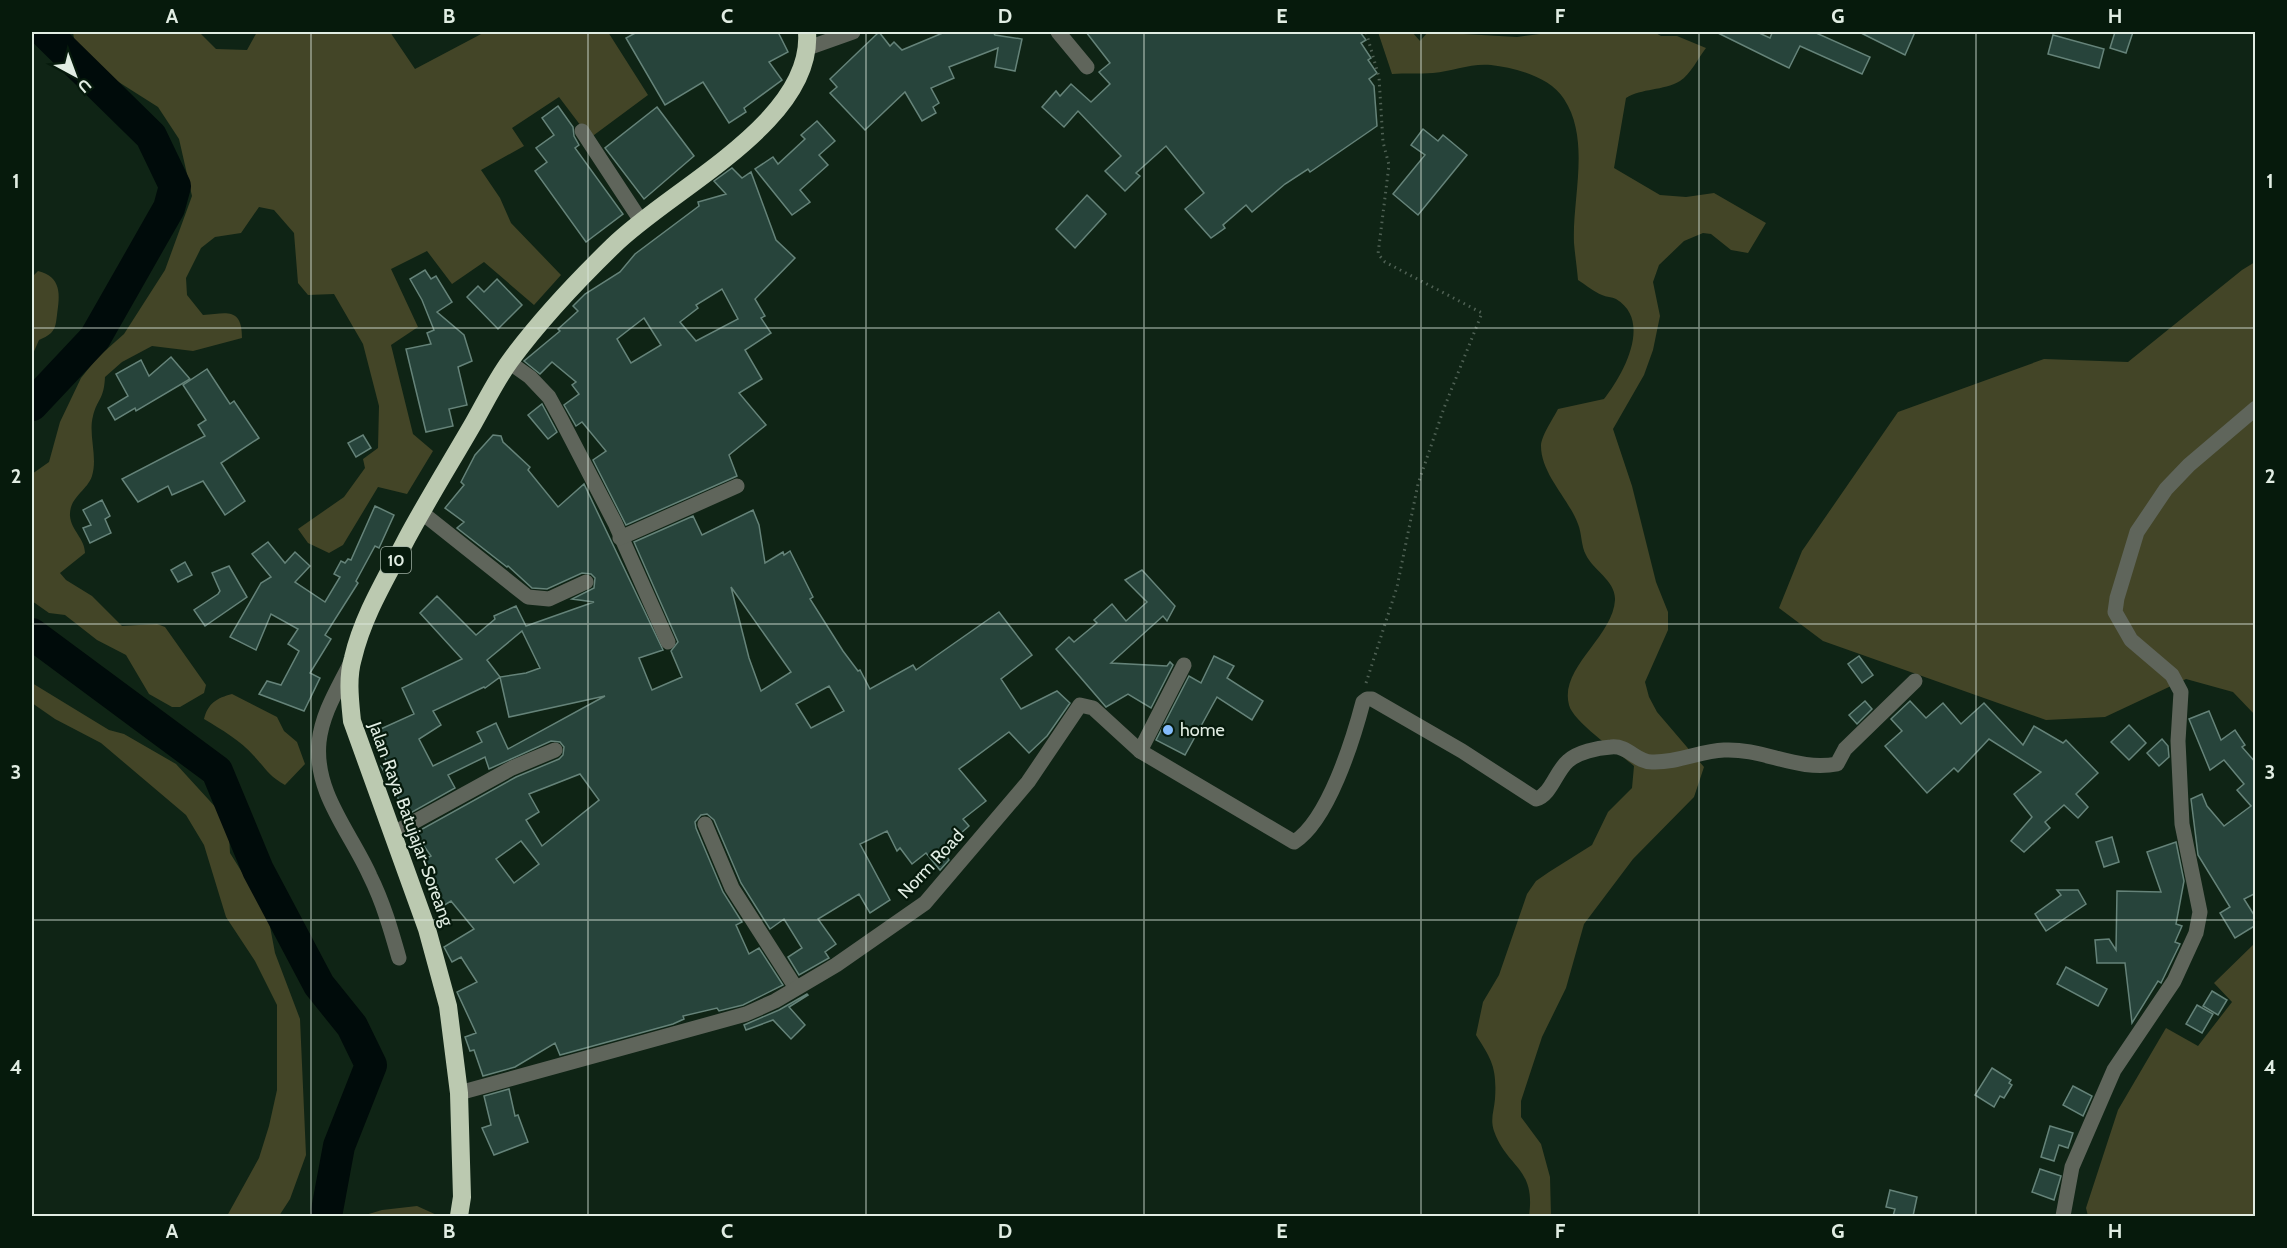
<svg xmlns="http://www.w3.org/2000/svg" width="2287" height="1248" font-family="Cabin,sans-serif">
<rect width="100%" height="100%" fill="#0f2415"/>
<g fill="#434527">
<path d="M73,32H199L216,49L247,50L257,32H390L415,69L485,32H608L648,95L590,138L559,97L512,128L524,146L481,170L500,198L511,223L561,275L534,305L484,262L452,284L427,251L391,269L418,327L391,345L413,434L433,451L407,494L378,487L343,545L329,553L308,543L298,529L344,497L365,468L363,459L378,448L379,406L363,344L334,294L308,295L298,283L294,233L274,210L259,207L241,233L215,237L201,248L186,278L187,295L203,315C227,313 242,307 242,338L193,351L152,346L122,362L105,377C104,400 97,399 93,416C88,434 98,457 92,476C87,491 69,497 70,516C71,530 85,539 85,553L60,573L66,580L92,596L122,626L157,624L165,627L206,685L204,693L180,707H172L149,694L126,655L97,640L65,615L49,613L32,601V474L49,462L60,422L81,378L97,358L124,334L165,270L192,196L179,139L158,107L106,74L75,45Z"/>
<path d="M1378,32H1412L1420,41L1428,32L1517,37L1556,32H1654L1661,36H1677L1706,48C1699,57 1690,75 1680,81C1663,91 1642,88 1626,98L1614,168L1660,195L1686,197L1714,193L1766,223L1748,253L1731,250L1711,234L1703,233L1684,241L1659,265L1653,282L1660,316L1653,350L1644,375L1613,429L1632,486L1656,582L1668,612V630L1645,682L1649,697L1657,712L1704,767L1694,797L1633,859L1584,924L1566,988L1542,1037L1521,1101V1117L1541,1144L1550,1177L1551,1216H1529C1536,1167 1507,1168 1494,1131C1490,1119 1494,1111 1495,1099C1497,1068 1492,1060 1476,1035L1483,1002L1499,975L1527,894L1536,881L1549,872L1592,845L1608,812L1632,788L1634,766C1619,753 1573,722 1569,705C1559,668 1613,637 1615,600C1616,581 1593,570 1586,555C1581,546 1582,534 1578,524C1569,499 1541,474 1541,446C1541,436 1553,419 1558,409L1604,399C1623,375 1653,321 1616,299C1612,297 1606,297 1602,295C1594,292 1586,285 1578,280C1577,268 1575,255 1574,243C1572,198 1591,140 1564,99C1550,77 1516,68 1491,65C1471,63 1453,71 1433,73C1419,74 1405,73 1392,74Z"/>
<polygon points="2255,262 2255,715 2233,692 2186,679 2105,717 2046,720 1823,641 1779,608 1802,551 1898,412 2044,359 2128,362 2242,270"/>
<path d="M38,271C62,277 60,295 57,315C56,322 56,328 51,333C48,336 43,338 39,340L32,356V277Z"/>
<polygon points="32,683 109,730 124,734 176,764 219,811 229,835 230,853 263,906 269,921 275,953 300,1019 306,1155 290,1199 279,1216 227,1216 259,1158 269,1126 277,1090 277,1005 255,961 226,917 204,845 186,815 101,743 55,719 32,703"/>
<path d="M232,694L277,717L284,731L297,742L305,764L285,785C269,776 266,769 254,756C240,740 222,730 204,719C208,703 217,698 232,694Z"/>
<polygon points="2255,943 2255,1216 2088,1216 2086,1208 2118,1110 2166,1028 2198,1046 2232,1002 2214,983"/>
<polygon points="417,1206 439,1216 362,1216 382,1210"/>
</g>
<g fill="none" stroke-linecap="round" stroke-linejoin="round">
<g stroke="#000b0a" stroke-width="32">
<polyline points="32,405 95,338 169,208 175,186 151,136 45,32"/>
<polyline points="32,634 217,771 258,870 319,985 352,1026 371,1065 339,1146 326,1216"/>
</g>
</g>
<g fill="#27443b" stroke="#658379" stroke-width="1.5" fill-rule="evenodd">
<polygon points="637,32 778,32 788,52 769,62 782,80 744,108 746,112 729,123 703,82 665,105 626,38"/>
<polygon points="879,32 890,46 894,42 902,50 945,32 993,32 995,35 1022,39 1015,71 995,67 998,48 949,67 954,78 931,88 939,103 933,107 936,113 922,121 905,92 865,130 830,93 837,87 830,79"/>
<polygon points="1086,32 1360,32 1366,40 1361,43 1371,58 1368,60 1377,73 1369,79 1374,86 1377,126 1310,172 1308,169 1285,184 1252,212 1246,205 1223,225 1225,228 1211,238 1185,209 1204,193 1166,146 1136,173 1140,176 1125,191 1105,171 1121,156 1078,111 1064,127 1042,107 1056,91 1060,96 1071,84 1091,102 1110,84 1099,72 1110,63"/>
<polygon points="1716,32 1757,32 1770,38 1772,33 1768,32 1814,32 1870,57 1862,74 1800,46 1789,68"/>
<polygon points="1859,32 1915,32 1905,55"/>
<polygon points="2115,32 2133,32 2126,53 2110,48"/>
<polygon points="2053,35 2104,49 2099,68 2048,54"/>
<polygon points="558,106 573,127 574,136 579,145 575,148 623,214 586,242 535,171 547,162 536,148 554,135 542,118"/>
<polygon points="657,107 694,156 644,199 605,148"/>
<polygon points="817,121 835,141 819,155 828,165 800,190 810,202 792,215 755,169 773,157 778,164 805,139 801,135"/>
<polygon points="1423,129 1438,141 1443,135 1467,155 1418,215 1393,194 1425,155 1411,145"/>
<path d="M732,168L742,178L751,172L776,240L795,258L755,299L765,316L761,318L771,333L745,350L762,379L739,393L766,425L729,455L737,476L626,525L593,460L606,451L582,422L576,426L564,405L579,394L572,385L576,382L552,362L540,374L524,361L560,331L558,329L578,311L573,306L585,294L620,272L635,254L699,206L698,202L726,194L714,181ZM722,289L738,319L696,341L680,322L698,308L696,305ZM644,318L661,345L631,363L617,339Z"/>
<polygon points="1087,195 1106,214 1075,248 1056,229"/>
<polygon points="425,270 431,279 436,276 452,302 437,312 464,335 472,361 458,367 467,405 449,409 453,426 426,432 406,349 431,344 427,333 434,330 422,300 410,279"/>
<polygon points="497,279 522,305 498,329 467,297 478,286 484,292"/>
<polygon points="171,357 190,379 136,411 135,408 115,420 108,408 128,396 116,374 141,360 149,376"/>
<polygon points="207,369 230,404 234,401 259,438 221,463 245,501 225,515 203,481 172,495 168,486 138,502 122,479 205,436 198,425 206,420 183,385"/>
<polygon points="542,404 557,432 548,439 528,415"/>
<polygon points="363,435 371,448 356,457 348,443"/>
<path d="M493,435L501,436L503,442L530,467L528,470L558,507L584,484L663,650L639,658L652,690L682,677L671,651L678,642L634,542L693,516L702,535L753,510L759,525L765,563L783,552L784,555L790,551L813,597L810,599L843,651L858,671L860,670L870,689L913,665L916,670L999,612L1032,655L1001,679L1021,709L1057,691L1070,703L1047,736L1029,753L1009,732L959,769L986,801L963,819L969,826L942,850L949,860L940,870L926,853L912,864L900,848L897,851L887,831L860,844L890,900L870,913L859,894L818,919L836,944L825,952L829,958L799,975L788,957L802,948L784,919L770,929L741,883L714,820L707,814L701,815L695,822L696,828L723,892L742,922L736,925L749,954L759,948L783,985L743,1005L719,1011L717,1008L683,1016L684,1019L673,1024L560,1055L555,1043L515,1067L483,1076L474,1050L470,1051L465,1037L476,1033L457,992L477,982L461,957L452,962L444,947L474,929L451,901L443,906L435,894L438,892L422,861L431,856L415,833L516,777L559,759L563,755L564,747L560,742L551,741L489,769L485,757L448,775L455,788L407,815L381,766L387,763L374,732L414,714L402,688L462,659L420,613L437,596L476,635L495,619L494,616L516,606L526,626L594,602L572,599L594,588L595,578L591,574L582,573L547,589L532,588L508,566L507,567L457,528L464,522L445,508L464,485L461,482L475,455ZM731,587L791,672L761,691L749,658ZM522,631L540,668L526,673L500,677L509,717L605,696L508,749L496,723L477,732L482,742L433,766L419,739L441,725L433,711L484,687L485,688L500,677L487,660ZM829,686L844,711L811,728L796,704ZM580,774L599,800L542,846L526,820L539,812L529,794ZM521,841L539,864L514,883L496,859Z"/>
<polygon points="102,500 110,516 105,519 111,533 90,543 83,528 91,525 83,510"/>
<polygon points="375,506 394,515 379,548 375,546 356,581 358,583 325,635 331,639 310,673 320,678 304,711 259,694 267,681 281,685 299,651 288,644 298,629 271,614 256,650 230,637 261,583 271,577 252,554 268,542 285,563 295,552 310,566 295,582 325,602 340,577 334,574 341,561 345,563 348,559 351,560"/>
<polygon points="185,562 192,575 178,582 171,570"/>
<polygon points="229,566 247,597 205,626 194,610 218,594 220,591 212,573"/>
<polygon points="1142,570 1175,606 1167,621 1163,616 1111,663 1167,666 1170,662 1173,665 1151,708 1128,694 1106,707 1056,649 1069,637 1074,642 1097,623 1094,620 1112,604 1126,621 1147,602 1125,580"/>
<polygon points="1214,656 1234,666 1227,678 1263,701 1252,720 1217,697 1185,755 1156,740 1189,676 1201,683"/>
<polygon points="1859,656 1873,675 1862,683 1848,664"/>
<polygon points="1865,701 1872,709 1857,724 1849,715"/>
<polygon points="1910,701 1926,718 1943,703 1961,724 1984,703 2023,745 2034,726 2063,743 2066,740 2098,773 2076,794 2088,807 2078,818 2064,805 2045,822 2050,828 2024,852 2011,841 2032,817 2014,794 2041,772 1989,739 1958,772 1954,768 1927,793 1885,746 1902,731 1891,719"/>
<polygon points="2209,711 2221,740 2235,730 2245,745 2242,747 2256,763 2256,893 2244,899 2256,918 2256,925 2235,938 2220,913 2230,907 2198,855 2191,799 2202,794 2207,806 2224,826 2251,806 2237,790 2244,784 2224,760 2210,770 2189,719"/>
<polygon points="2129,725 2146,743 2129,760 2111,742"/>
<polygon points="2162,739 2168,746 2169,757 2159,766 2147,753"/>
<polygon points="2112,837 2119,862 2104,867 2096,842"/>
<polygon points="2176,842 2184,881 2176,924 2182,926 2175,942 2180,944 2161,983 2158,981 2132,1023 2125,963 2097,963 2095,940 2109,939 2116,950 2117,891 2161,892 2147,852"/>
<polygon points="2057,890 2078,890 2086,904 2046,931 2035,914 2061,895"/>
<polygon points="2066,967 2107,989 2098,1006 2057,984"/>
<polygon points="2212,991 2227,1000 2218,1015 2203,1006"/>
<polygon points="807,994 808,995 789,1007 805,1025 791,1039 773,1020 746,1030 744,1025 779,1010"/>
<polygon points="2197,1005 2213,1014 2202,1033 2186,1024"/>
<polygon points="1992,1068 2011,1080 2009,1083 2012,1085 2004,1098 2000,1096 1994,1107 1975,1095"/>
<polygon points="2073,1086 2092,1096 2083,1116 2063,1105"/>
<polygon points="509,1089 515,1116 518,1115 528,1142 494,1155 482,1128 491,1125 484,1096"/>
<polygon points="2050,1126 2073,1133 2068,1148 2059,1145 2054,1161 2041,1157"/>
<polygon points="2040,1169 2061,1176 2054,1200 2032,1192"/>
<polygon points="1890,1190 1917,1197 1913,1216 1893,1216 1895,1209 1886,1207"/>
</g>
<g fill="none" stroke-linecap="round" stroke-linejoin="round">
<polyline stroke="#4f6154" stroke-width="3" stroke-dasharray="1.5 4.5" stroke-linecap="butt" points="1366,683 1397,587 1418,484 1444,408 1482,313 1385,262 1378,254 1389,165 1383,142 1379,77 1366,32"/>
<g stroke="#5f655b" stroke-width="15">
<polyline points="1058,32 1087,67"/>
<polyline points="808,48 853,32"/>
<polyline points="582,131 641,221"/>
<polyline points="509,362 530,377 549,397 561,419 615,523 668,642"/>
<polyline points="421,512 528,597 549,599 586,582"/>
<polyline points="620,538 737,486"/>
<path d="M349,666C337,690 322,714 319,742C314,793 351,833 370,876C383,902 391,930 399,958"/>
<polyline points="1140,751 1184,665"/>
<polyline points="705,824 732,888 796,988"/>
<polyline points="392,834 512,768 555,750"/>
<path d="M459,1093L746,1014L775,1001L836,965L925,903L1028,782L1080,705L1093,708L1140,751L1294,842C1328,821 1353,740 1363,702L1367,699H1372L1462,751L1536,799C1551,795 1556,771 1568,761C1578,752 1597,748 1611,747C1628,745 1636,762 1652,762C1678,763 1700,751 1724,750C1763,748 1798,772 1837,764L1845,749L1915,681"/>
<polyline points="2063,1216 2072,1167 2114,1070 2174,981 2196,933 2200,912 2182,824 2178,741 2181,692 2172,675 2131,640 2115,612 2117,598 2137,532 2166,489 2189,465 2256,408"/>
</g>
<path stroke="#bbc9b0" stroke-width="18" d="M459,1216L462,1197L459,1093L448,1006L427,929L352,721C350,701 347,678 353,658C363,615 387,577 407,538C428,499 451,462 473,424C485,403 496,380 510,361C540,320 577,281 613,246C670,189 814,122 807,32"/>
</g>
<path fill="none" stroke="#e1ede3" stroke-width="1.5" stroke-opacity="0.55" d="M311,32V1216M588,32V1216M866,32V1216M1144,32V1216M1421,32V1216M1699,32V1216M1976,32V1216M32,328H2256M32,624H2256M32,920H2256"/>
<circle fill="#84bcfb" stroke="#061a0c" stroke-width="2" cx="1168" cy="730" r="6"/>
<g text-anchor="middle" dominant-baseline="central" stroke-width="4.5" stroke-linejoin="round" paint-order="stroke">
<rect fill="#061a0c" stroke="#9faea2" stroke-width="1.5" x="381" y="547" width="30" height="26" rx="4.5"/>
<g font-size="16" font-weight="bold" fill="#e1ede3">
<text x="396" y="560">10</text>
</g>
<g font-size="18" fill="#e1ede3" stroke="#061a0c" text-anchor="start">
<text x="1180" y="730">home</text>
</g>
<g font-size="18" fill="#e1ede3" stroke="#061a0c">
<text transform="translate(411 824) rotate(70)">Jalan Raya Batujajar-Soreang</text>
<text transform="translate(931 864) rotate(-47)">Norm Road</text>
</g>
</g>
<rect width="2287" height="1248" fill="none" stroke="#061a0c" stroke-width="66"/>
<g transform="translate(75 75) rotate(139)" stroke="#061a0c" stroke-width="4.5" paint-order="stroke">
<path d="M0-4.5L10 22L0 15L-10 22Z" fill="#e1ede3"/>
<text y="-9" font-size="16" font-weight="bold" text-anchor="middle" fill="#e1ede3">U</text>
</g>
<rect x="33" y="33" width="2221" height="1182" fill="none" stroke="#e1ede3" stroke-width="2"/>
<g font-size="20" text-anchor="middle" font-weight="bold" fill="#e1ede3">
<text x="172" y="23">A</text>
<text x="449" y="23">B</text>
<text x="727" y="23">C</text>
<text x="1005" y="23">D</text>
<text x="1282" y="23">E</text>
<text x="1560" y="23">F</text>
<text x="1838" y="23">G</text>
<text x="2115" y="23">H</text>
<text x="16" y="188">1</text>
<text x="2270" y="188">1</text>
<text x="16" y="483">2</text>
<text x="2270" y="483">2</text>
<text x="16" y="779">3</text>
<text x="2270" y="779">3</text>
<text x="16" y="1074">4</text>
<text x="2270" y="1074">4</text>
<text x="172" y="1238">A</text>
<text x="449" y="1238">B</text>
<text x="727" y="1238">C</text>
<text x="1005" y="1238">D</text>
<text x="1282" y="1238">E</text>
<text x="1560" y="1238">F</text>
<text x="1838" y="1238">G</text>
<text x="2115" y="1238">H</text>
</g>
</svg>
